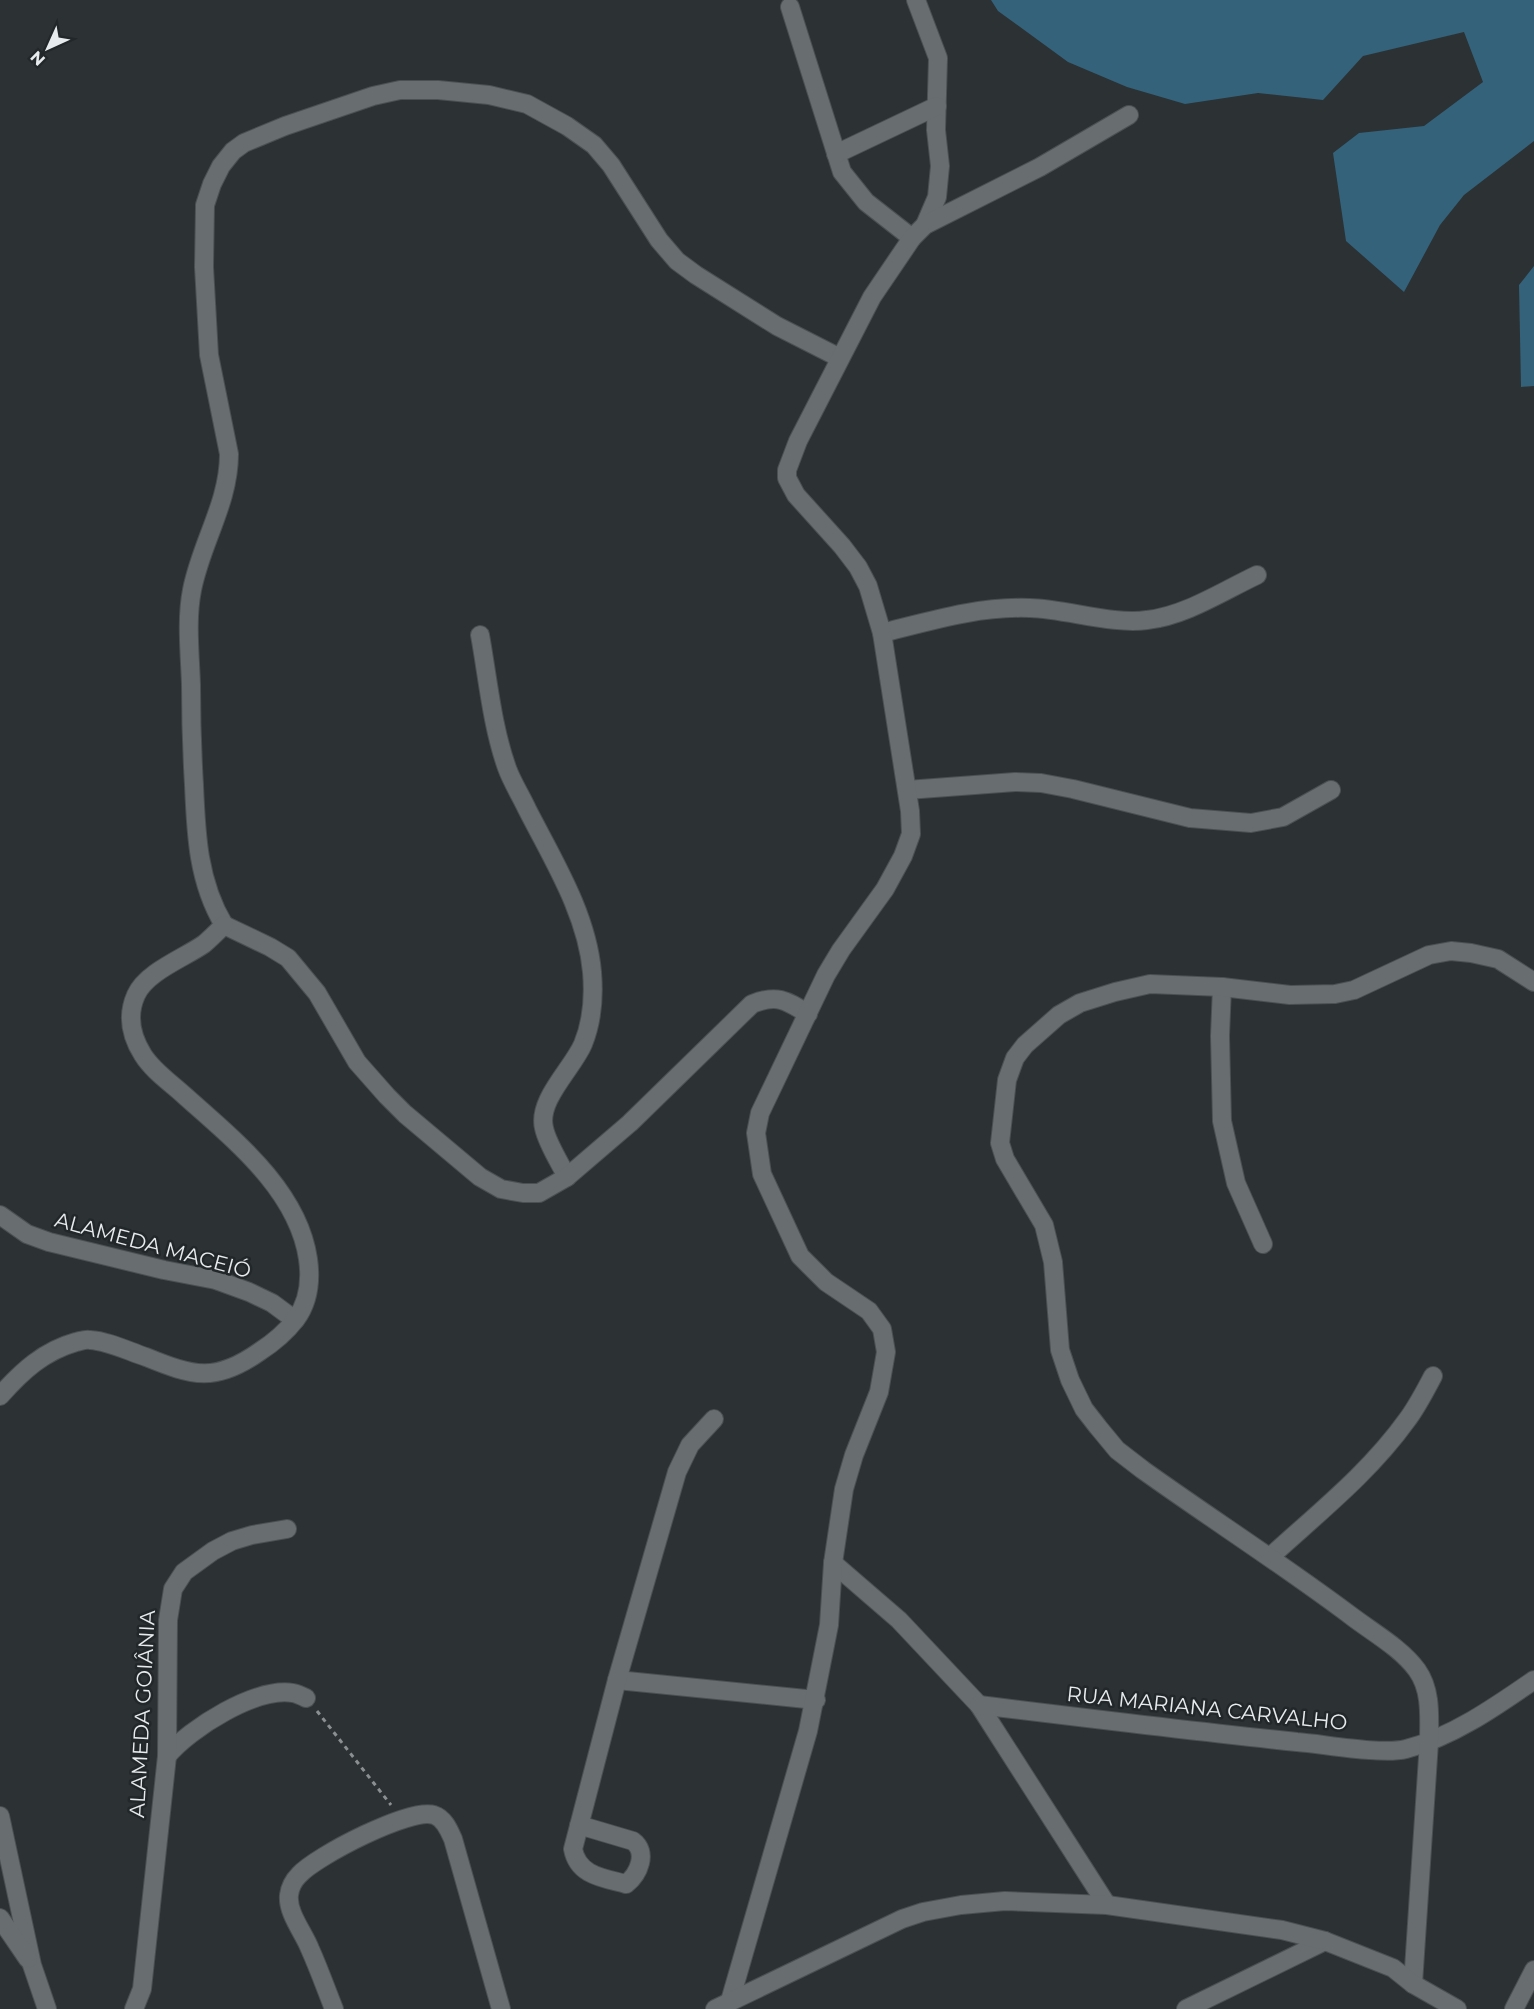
<svg xmlns="http://www.w3.org/2000/svg" width="1534" height="2009" font-family="Montserrat,sans-serif">
<rect width="100%" height="100%" fill="#2c3133"/>
<g fill="#33627a">
<polygon points="991,0 1534,0 1534,141 1464,195 1440,225 1404,292 1346,241 1333,153 1359,133 1424,126 1483,82 1464,32 1363,56 1323,100 1258,93 1185,104 1127,87 1068,62 998,11"/>
<polygon points="1534,266 1534,386 1521,387 1519,285"/>
</g>
<g fill="none" stroke-linecap="round" stroke-linejoin="round">
<defs>
<g id="minor">
<polyline points="916,0 938,58 936,130 940,166 937,197 925,225"/>
<polyline points="790,7 842,172 866,202 912,238"/>
<polyline points="836,154 937,106"/>
<path d="M882,633C930,621 979,606 1030,608C1066,609 1113,625 1147,620C1185,616 1223,591 1257,575"/>
<path d="M480,635C488,679 492,726 507,768C512,782 521,796 527,809C553,860 587,914 592,972C594,995 592,1022 583,1044C573,1068 537,1100 544,1128C547,1143 560,1163 567,1177"/>
<polyline points="907,790 1015,782 1041,783 1073,789 1190,818 1251,823 1283,817 1331,790"/>
<path d="M224,925C198,882 196,834 194,785C192,752 191,718 191,685C190,654 186,620 192,590C201,543 229,503 229,454L209,355L204,267L205,205L212,184L221,166L233,151L244,143L285,126L373,96L400,90H438L489,95L527,104L567,126L594,145L611,165L659,240L677,261L696,275L777,326L840,358"/>
<path d="M224,925L270,947L288,958L317,993L357,1062L387,1096L405,1114L480,1177L501,1189L523,1193H539L567,1177L630,1123L752,1004C777,994 786,1000 808,1014"/>
<polyline points="1222,987 1220,1036 1222,1121 1236,1183 1263,1244"/>
<polyline points="0,1215 27,1234 49,1242 164,1270 216,1280 249,1292 272,1303 295,1320"/>
<path d="M0,1396C22,1371 44,1351 76,1342C81,1341 85,1339 90,1340C108,1341 128,1351 146,1357C193,1376 215,1383 259,1352C273,1343 286,1332 296,1319C309,1301 311,1280 308,1259C298,1190 233,1139 185,1096C171,1083 153,1071 143,1055C131,1036 127,1015 136,995C146,972 184,958 204,944C211,938 218,931 224,925"/>
<path d="M1270,1557C1318,1513 1369,1473 1407,1420C1417,1407 1425,1391 1433,1376"/>
<polyline points="833,1563 899,1620 979,1705 1107,1905"/>
<polyline points="617,1680 816,1700"/>
<path d="M979,1705C1085,1718 1191,1731 1297,1742C1324,1744 1381,1755 1406,1749C1452,1737 1495,1707 1534,1680"/>
<path d="M167,1756C190,1728 256,1687 293,1693C298,1694 302,1696 306,1698"/>
<polyline points="0,1816 32,1965 47,2009"/>
<path d="M579,1825L633,1841C648,1852 639,1874 626,1884C604,1878 578,1876 573,1849L617,1680L677,1472L690,1445L714,1419"/>
<polyline points="0,1918 28,1959"/>
<path d="M1413,1984L1429,1742C1429,1718 1432,1691 1417,1670C1402,1649 1374,1633 1354,1618C1285,1566 1213,1520 1143,1470L1117,1450L1098,1427L1084,1409L1070,1380L1060,1350L1053,1262L1044,1225L1005,1159L1000,1143L1007,1080L1015,1058L1025,1045L1059,1015L1080,1003L1115,992L1150,984L1222,987L1290,995L1335,994L1354,990L1429,955L1451,951L1471,953L1498,959L1534,982"/>
<polyline points="730,2001 808,1731 829,1625 833,1563 844,1489 854,1455 879,1392 886,1352 882,1329 869,1311 826,1282 800,1256 762,1174 756,1133 760,1113 826,975 841,950 885,889 903,856 911,834 910,811 882,633 868,586 858,567 842,546 796,495 787,478 787,470 798,441 872,297 912,238 925,225 1040,167 1129,115"/>
<polyline points="134,2009 142,1989 167,1756 168,1620 173,1589 184,1572 213,1551 232,1541 252,1535 287,1529"/>
<path d="M334,2009C326,1989 319,1969 310,1949C304,1933 287,1913 289,1895C290,1887 294,1880 299,1875C316,1856 411,1807 434,1815C444,1818 449,1830 453,1839L501,2009"/>
<polyline points="1186,2009 1325,1941"/>
<polyline points="1514,2009 1534,1970"/>
</g>
<polyline id="tertiary" points="715,2009 902,1919 923,1912 961,1905 1005,1901 1107,1905 1282,1930 1325,1941 1393,1968 1413,1984 1457,2009"/>
</defs>
<use href="#minor" stroke="#4b5052" stroke-width="20"/>
<use href="#tertiary" stroke="#4b5052" stroke-width="20"/>
<polyline stroke="#8b8f91" stroke-width="3" stroke-dasharray="4.5 4.5" stroke-linecap="butt" points="317,1711 391,1805"/>
<use href="#minor" stroke="#686d70" stroke-width="18"/>
<use href="#tertiary" stroke="#686d70" stroke-width="18"/>
</g>
<g text-anchor="middle" dominant-baseline="central" stroke-width="5" stroke-linejoin="round" paint-order="stroke">
<g font-size="21" fill="#e8ebed" stroke="#222729">
<text transform="translate(153 1245) rotate(15)">ALAMEDA MACEIÓ</text>
<text transform="translate(1207 1708) rotate(6)">RUA MARIANA CARVALHO</text>
<text transform="translate(142 1714) rotate(-87)">ALAMEDA GOIÂNIA</text>
</g>
</g>
<g transform="translate(48 48) rotate(225)" stroke="#222729" stroke-width="4.5" paint-order="stroke">
<path d="M0-4.5L10 22L0 15L-10 22Z" fill="#e8ebed"/>
<text y="-9" font-size="16" font-weight="bold" text-anchor="middle" fill="#e8ebed">N</text>
</g>
</svg>
